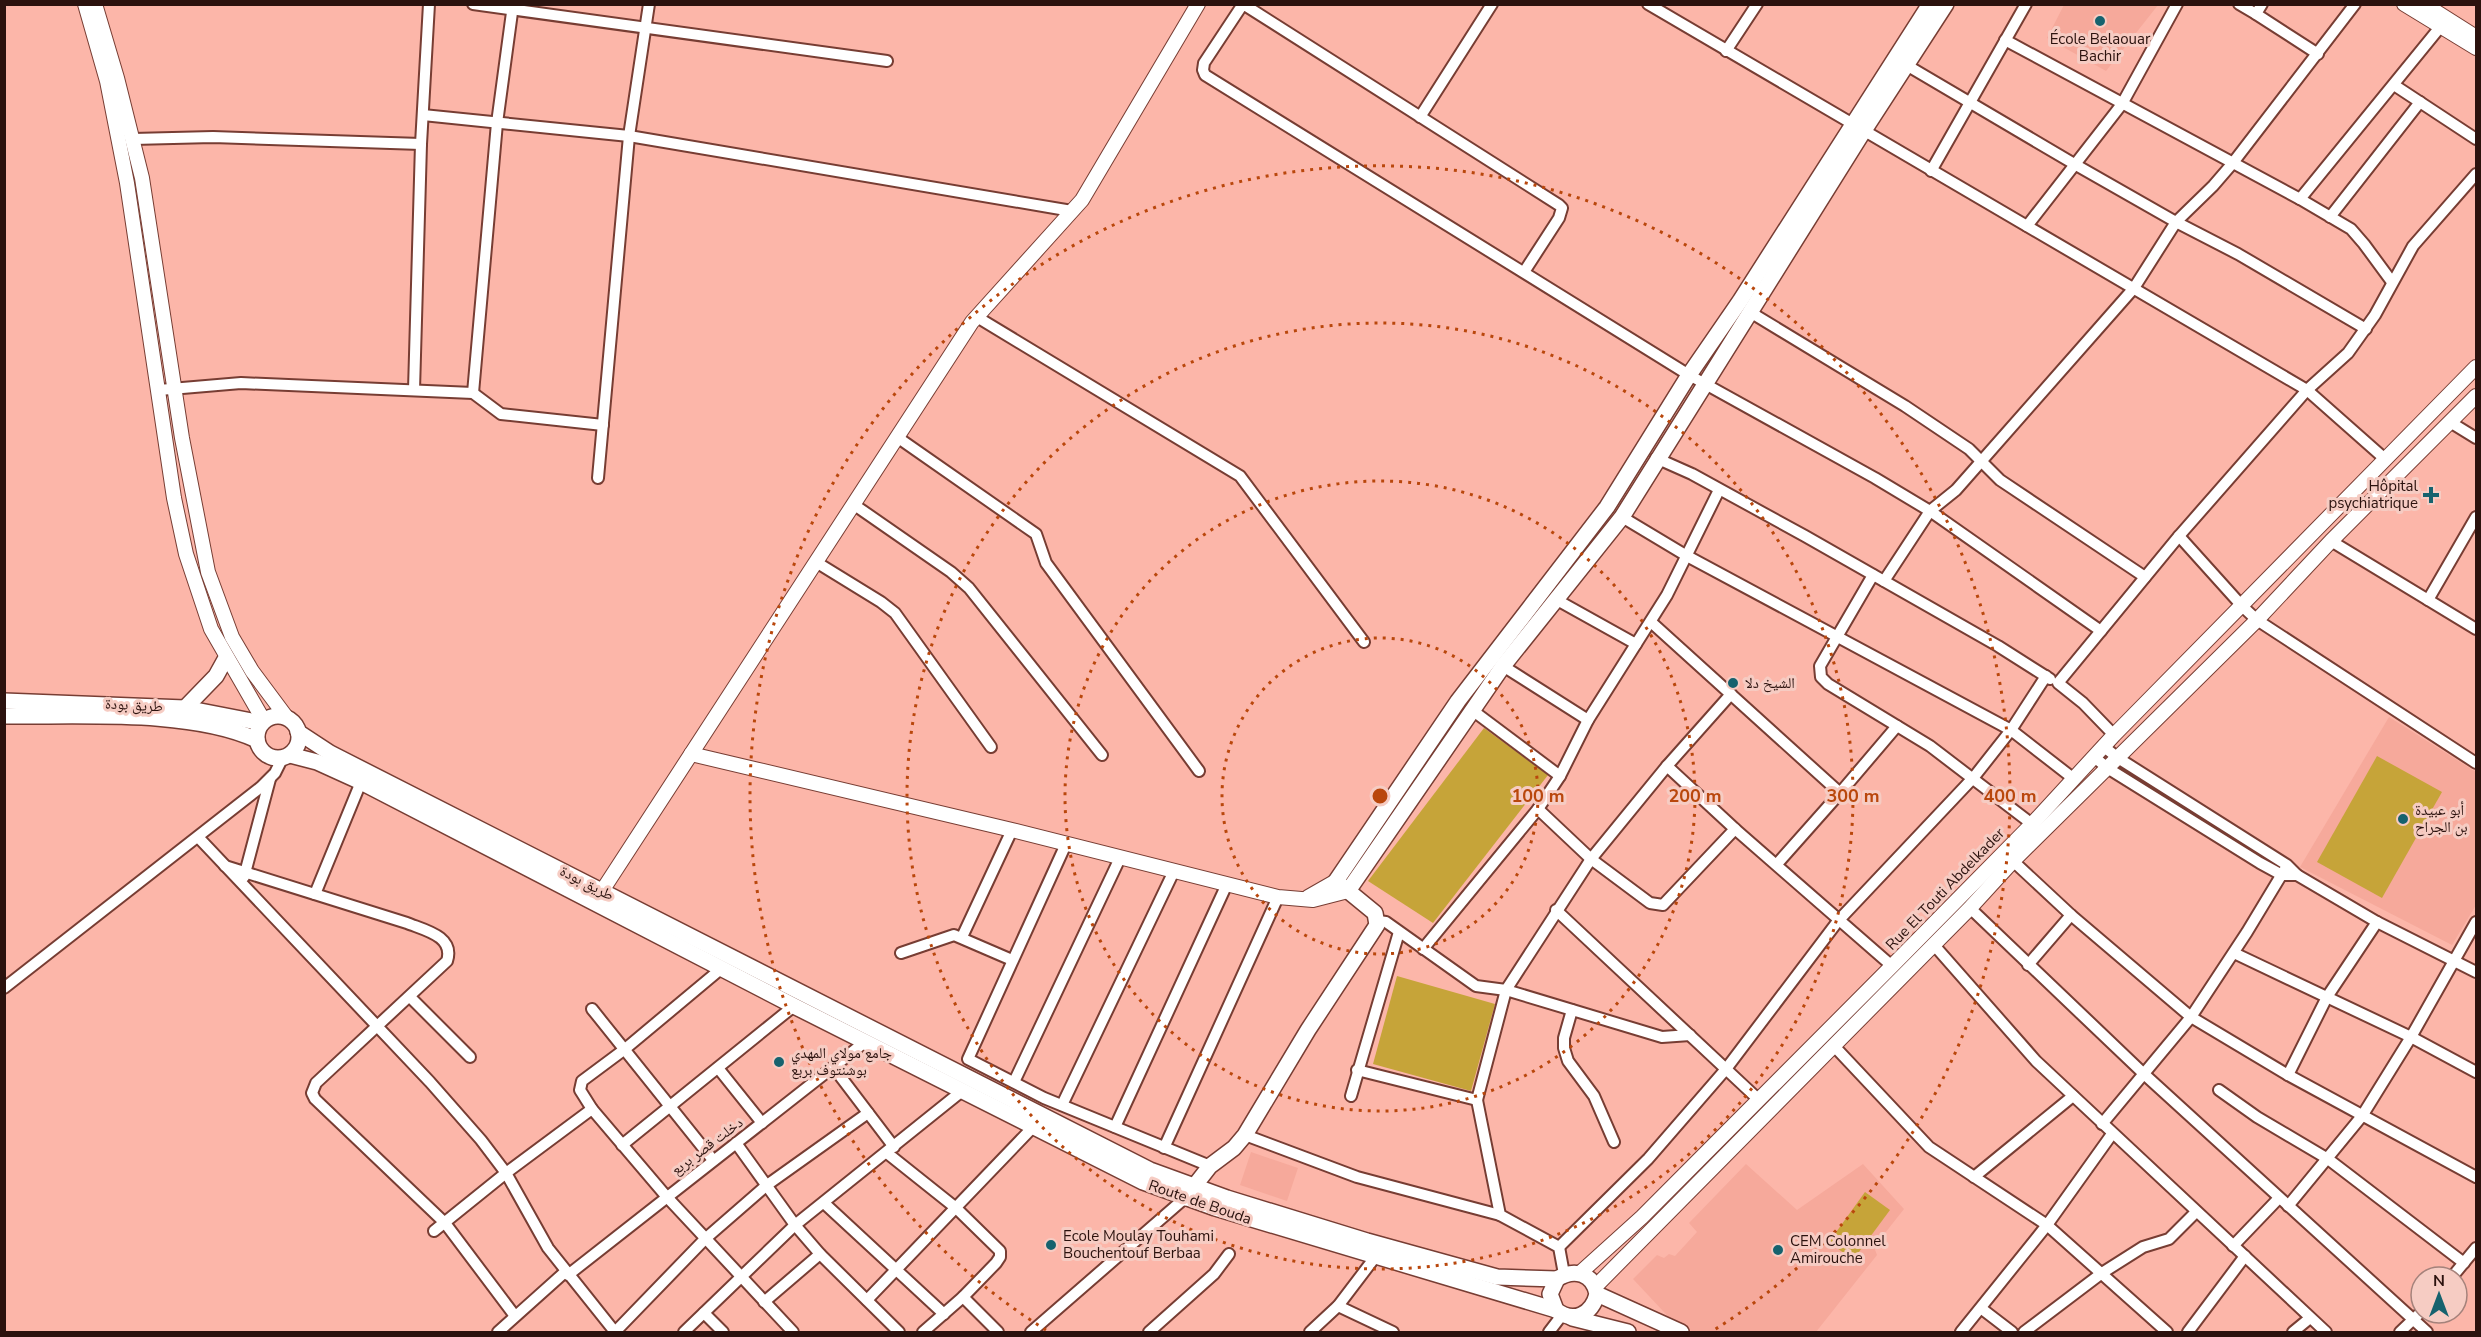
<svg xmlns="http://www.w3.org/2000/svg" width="2481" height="1337" font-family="'Nunito Sans','Noto Naskh Arabic',sans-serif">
<rect width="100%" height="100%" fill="#fcb6a9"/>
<g fill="#f6a99b">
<polygon points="2064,5 2064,4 2158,5 2106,71 2047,38"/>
<polygon points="2389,717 2476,772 2476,905 2452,945 2300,867"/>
<polygon points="1251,1152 1298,1168 1287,1201 1240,1185"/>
<polygon points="1746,1164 1797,1210 1863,1164 1904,1209 1874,1247 1877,1255 1816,1332 1695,1332 1678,1327 1633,1279 1657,1255 1664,1258 1669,1254 1675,1256 1697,1232 1689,1223"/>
</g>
<g fill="#c6a439">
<polygon points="1484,728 1548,775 1433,923 1368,881"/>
<polygon points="2377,756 2442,792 2382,898 2317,862"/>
<polygon points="1397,976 1495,1004 1471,1091 1373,1064"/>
<polygon points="1865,1192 1890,1210 1853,1260 1829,1242"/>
</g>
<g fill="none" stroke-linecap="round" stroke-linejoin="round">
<defs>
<g id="minor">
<polyline points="473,4 887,61"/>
<polyline points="1648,4 2307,390 2385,459"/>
<polyline points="2239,4 2256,14"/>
<polyline points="2262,4 2256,14 2318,54"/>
<polyline points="2005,40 2300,199 2351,229 2364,244 2392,282"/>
<polyline points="1726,51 1757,4"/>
<polyline points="1908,66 2076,165 2176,222 2238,254 2366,329"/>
<polyline points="2394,85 2476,139"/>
<polyline points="423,115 629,136 1072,211"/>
<polyline points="1420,117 1492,4"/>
<polyline points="133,139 213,137 421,144"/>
<polyline points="1931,171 2026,4"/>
<polyline points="2300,199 2441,26"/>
<polyline points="2330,217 2420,102"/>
<polyline points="2027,226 2122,104 2177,4"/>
<polyline points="1524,272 1559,218 1562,208 1559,205 1243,4 1204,63 1203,70 1205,75 1689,375 1875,478 1930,511 2101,631"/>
<polyline points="1750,312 1905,406 1969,449 2000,480 2145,577"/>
<polyline points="977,317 1240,476 1364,642"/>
<polyline points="159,390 241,383 473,393 501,414 603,425"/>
<polyline points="414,390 421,144 429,4"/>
<polyline points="473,393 497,123 513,5"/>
<polyline points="2450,422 2476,438"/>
<polyline points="897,437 1036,534 1046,563 1199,771"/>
<polyline points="1656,458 1692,474 1805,536 1998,646 2050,679"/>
<polyline points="598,478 629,136 649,4"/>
<polyline points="853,504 951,572 969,588 1102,755"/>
<polyline points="1622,517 1687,556 2011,730 2074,779"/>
<polyline points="2179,536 2242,606 2257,620 2476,763"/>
<polyline points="2331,541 2476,629"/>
<polyline points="816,562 881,602 895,613 991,747"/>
<polyline points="1873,575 1820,666 1821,677 1828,684 1930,746 2032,824"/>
<polyline points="1884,581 1930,511 1956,490 2134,288 2176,222 2213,186 2232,164 2355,4"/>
<polyline points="1557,600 1636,644"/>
<polyline points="2428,600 2476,517"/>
<polyline points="1651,622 1840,793 1897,726"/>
<polyline points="1503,666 1588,720"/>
<polyline points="1472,710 1560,776"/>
<polyline points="2114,735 2083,703 2058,683 2179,536 2307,390 2348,353 2375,315 2413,246 2476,174"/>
<polyline points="2094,757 2109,769 2260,863 2282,875 2297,875 2287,865 2118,758 2103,746"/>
<polyline points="1667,766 1731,694"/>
<polyline points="1538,809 1591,859 1667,766 1735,829 1892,966"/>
<polyline points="198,837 430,1082 481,1140 506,1173 548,1248 615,1332"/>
<polyline points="1066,844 968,1059 1044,1098 1210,1166"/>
<polyline points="2013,861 2071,915 2191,1017 2288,1075 2476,1177"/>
<polyline points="1777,864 1840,793"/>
<path d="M225,866L407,923C424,930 455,936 447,961L316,1083L312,1093L315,1099L445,1223L515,1316"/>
<polyline points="2297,875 2377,922 2476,972"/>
<polyline points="244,877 270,779"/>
<polyline points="315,894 361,782"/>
<polyline points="1970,908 2144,1074 2427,1332"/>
<polyline points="1556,910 1759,1100"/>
<polyline points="1378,921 1386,922 1476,986 1506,990 1662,1037 1690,1035"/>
<polyline points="962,937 1012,830"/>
<polyline points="1934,945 2036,1061 2326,1332"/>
<polyline points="1423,949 1538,809 1560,776 1588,720 1667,595 1719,490"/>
<polyline points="901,953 954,935 1012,960"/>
<polyline points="2234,953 2411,1037 2476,1072"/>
<polyline points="2028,965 2071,915"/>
<polyline points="722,968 625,1049 582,1081 580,1090 592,1109 666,1196 793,1332"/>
<polyline points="4,988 261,787 275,773 283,757"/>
<polyline points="410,997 470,1057"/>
<polyline points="592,1009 713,1160"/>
<polyline points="1572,1010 1564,1038 1564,1048 1568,1061 1594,1096 1614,1142"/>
<polyline points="1834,1046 1929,1147 2047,1225 2167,1332"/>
<polyline points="718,1068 762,1123"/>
<polyline points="834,1068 894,1147"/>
<polyline points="1357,1070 1477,1100 1506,990 1591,859 1650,903 1663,905 1735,829"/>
<polyline points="2288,1075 2327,997 2377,922"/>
<polyline points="1014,1082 1120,858"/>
<polyline points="2219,1090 2257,1117 2328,1159 2464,1263"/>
<polyline points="1351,1096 1399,932"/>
<polyline points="1477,1100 1500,1215 1559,1247 1564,1274"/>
<polyline points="1062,1105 1174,871"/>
<polyline points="2102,1124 2191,1017 2247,932 2285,869"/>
<polyline points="1115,1127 1227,884"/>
<polyline points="1245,1135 1357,1177 1500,1215"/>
<polyline points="736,1143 795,1225 820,1254 899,1332"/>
<polyline points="622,1145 794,1006"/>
<polyline points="1164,1148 1278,897"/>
<polyline points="887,1153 956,1208 1000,1251 1000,1257 996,1263 963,1297 923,1332"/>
<polyline points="1974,1177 2073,1096"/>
<polyline points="824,1203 944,1314"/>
<polyline points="2288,1206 2362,1116 2411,1037 2476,922"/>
<polyline points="434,1231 506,1173 592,1109"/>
<polyline points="2233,1246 2279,1198"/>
<polyline points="1559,1247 1648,1159 1726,1069 1838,921 1974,777 2011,730 2046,676"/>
<polyline points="568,1275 865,1042"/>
<polyline points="2452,1277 2476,1248"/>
<polyline points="963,1297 998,1332"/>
<polyline points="867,1300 1034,1126"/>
<polyline points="764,1302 820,1254"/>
<polyline points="1338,1306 1393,1332"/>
<polyline points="1982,1309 2012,1332"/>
<polyline points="704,1313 723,1332"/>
<polyline points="498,1332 565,1272"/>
<polyline points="615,1332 705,1239 767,1185 868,1113"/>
<polyline points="684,1332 795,1225 962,1091"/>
<polyline points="1031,1332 1185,1198"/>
<polyline points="1149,1332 1214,1274 1229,1254"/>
<polyline points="1310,1332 1338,1306 1376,1256"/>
<polyline points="1549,1332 1562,1315"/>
<polyline points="1961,1332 2047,1225 2112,1134"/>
<polyline points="2024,1332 2102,1273 2143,1247 2169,1239 2196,1212"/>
<polyline points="2188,1332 2245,1256"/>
<polyline points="2293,1332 2310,1318"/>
<polyline points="2400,1332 2421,1312"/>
</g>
<g id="tertiary">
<polyline points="85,4 107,81 127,183 174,498 186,554 211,629 264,721"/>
<polyline points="95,4 117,78 142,178 182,438 208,572 232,637 252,671 287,718"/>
<polyline points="2404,4 2476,48"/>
<polyline points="2424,4 2476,37"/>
<polyline points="691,754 1012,830 1278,897 1313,900 1348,891"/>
<polyline points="602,891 972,322 1082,200 1198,4"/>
<polyline points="1308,897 1336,881"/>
<polyline points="1580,1273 1642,1217 1892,966 2032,824 2114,735 2476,367"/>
<polyline points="1595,1287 1970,908 2013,861 2257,620 2331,541 2476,396"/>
</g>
<g id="secondary">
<polyline points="4,701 185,708 262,723"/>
<polyline points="185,708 216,676 226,658"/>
<circle cx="278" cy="737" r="21"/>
<path d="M4,716C79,717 190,709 257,740"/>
<polyline points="298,732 330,753 1150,1170 1227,1198 1367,1241 1497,1277 1557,1279"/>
<polyline points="290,755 317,762 361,782 794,1006 1143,1182 1215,1208 1556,1310"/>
<polyline points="1348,891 1503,666 1622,517 1863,132 1946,4"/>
<polyline points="1185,1198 1210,1166 1234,1148 1245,1135 1308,1030 1377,925 1375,913 1336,881 1458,701 1607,507 1689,375 1740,301 1930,4"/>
<path d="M1597,1294C1592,1314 1574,1324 1556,1310L1550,1294L1557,1279C1574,1268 1593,1273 1597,1294L1681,1332"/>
<polyline points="1572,1318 1628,1332"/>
</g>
</defs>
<use href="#minor" stroke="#773d33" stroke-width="14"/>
<use href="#tertiary" stroke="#773d33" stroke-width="16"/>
<use href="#secondary" stroke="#773d33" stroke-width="18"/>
<use href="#minor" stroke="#fff" stroke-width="10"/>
<use href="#tertiary" stroke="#fff" stroke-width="14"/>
<use href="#secondary" stroke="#fff" stroke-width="15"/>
</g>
<g fill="none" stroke="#b9470c" stroke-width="3" stroke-dasharray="3 6">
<circle cx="1380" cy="796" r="158"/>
<circle cx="1380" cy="796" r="315"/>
<circle cx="1380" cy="796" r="473"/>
<path d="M1046 1330A630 630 0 1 1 1714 1330"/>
</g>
<g fill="#16626e" stroke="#f6ccc3" stroke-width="2">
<circle cx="2100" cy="21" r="6"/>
<path d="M2428 486h6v6h6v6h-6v6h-6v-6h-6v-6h6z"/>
<circle cx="1733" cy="683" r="6"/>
<circle cx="2403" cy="819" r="6"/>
<circle cx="779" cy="1062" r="6"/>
<circle cx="1051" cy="1245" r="6"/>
<circle cx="1778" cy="1250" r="6"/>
</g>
<g text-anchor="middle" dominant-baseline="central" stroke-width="6" stroke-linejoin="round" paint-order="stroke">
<g font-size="15" fill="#2b120e" stroke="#f6ccc3" text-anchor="start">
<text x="2100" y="39" text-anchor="middle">École Belaouar<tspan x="2100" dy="17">Bachir</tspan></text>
<text x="2418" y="486" text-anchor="end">Hôpital<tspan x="2418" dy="17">psychiatrique</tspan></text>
<text x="1745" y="683">الشيخ دلا</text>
<text x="2415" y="810">أبو عبيدة<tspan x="2415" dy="17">بن الجراح</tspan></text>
<text x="791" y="1053">جامع مولاي المهدي<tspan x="791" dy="17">بوشنتوف بربع</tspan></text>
<text x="1063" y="1236">Ecole Moulay Touhami<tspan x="1063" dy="17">Bouchentouf Berbaa</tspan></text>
<text x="1790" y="1241">CEM Colonnel<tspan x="1790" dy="17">Amirouche</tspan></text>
</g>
<g font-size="15" fill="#2b120e" stroke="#f6ccc3">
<text transform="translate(134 705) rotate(3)">طريق بودة</text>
<text transform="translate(587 883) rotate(27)">طريق بودة</text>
<text transform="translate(1945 889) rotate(-46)">Rue El Touti Abdelkader</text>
<text transform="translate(707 1146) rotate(-37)">دخلت قصر بربع</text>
<text transform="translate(1200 1202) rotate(19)">Route de Bouda</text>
</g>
</g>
<circle cx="1380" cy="796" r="9" fill="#b9470c" stroke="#f6ccc3" stroke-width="3"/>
<g font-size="18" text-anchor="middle" font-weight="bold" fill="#b9470c" stroke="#f6ccc3" stroke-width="6" stroke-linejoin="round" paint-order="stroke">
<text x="1538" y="802">100 m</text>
<text x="1695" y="802">200 m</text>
<text x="1853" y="802">300 m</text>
<text x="2010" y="802">400 m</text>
</g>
<rect width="2481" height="1337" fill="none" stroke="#2b120e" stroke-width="12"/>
<g transform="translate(2439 1295)"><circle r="28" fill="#f6ccc3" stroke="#a5827b" stroke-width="1.5"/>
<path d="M0-4.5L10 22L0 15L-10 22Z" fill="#16626e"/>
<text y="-9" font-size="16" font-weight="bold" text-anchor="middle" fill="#2b120e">N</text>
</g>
</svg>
